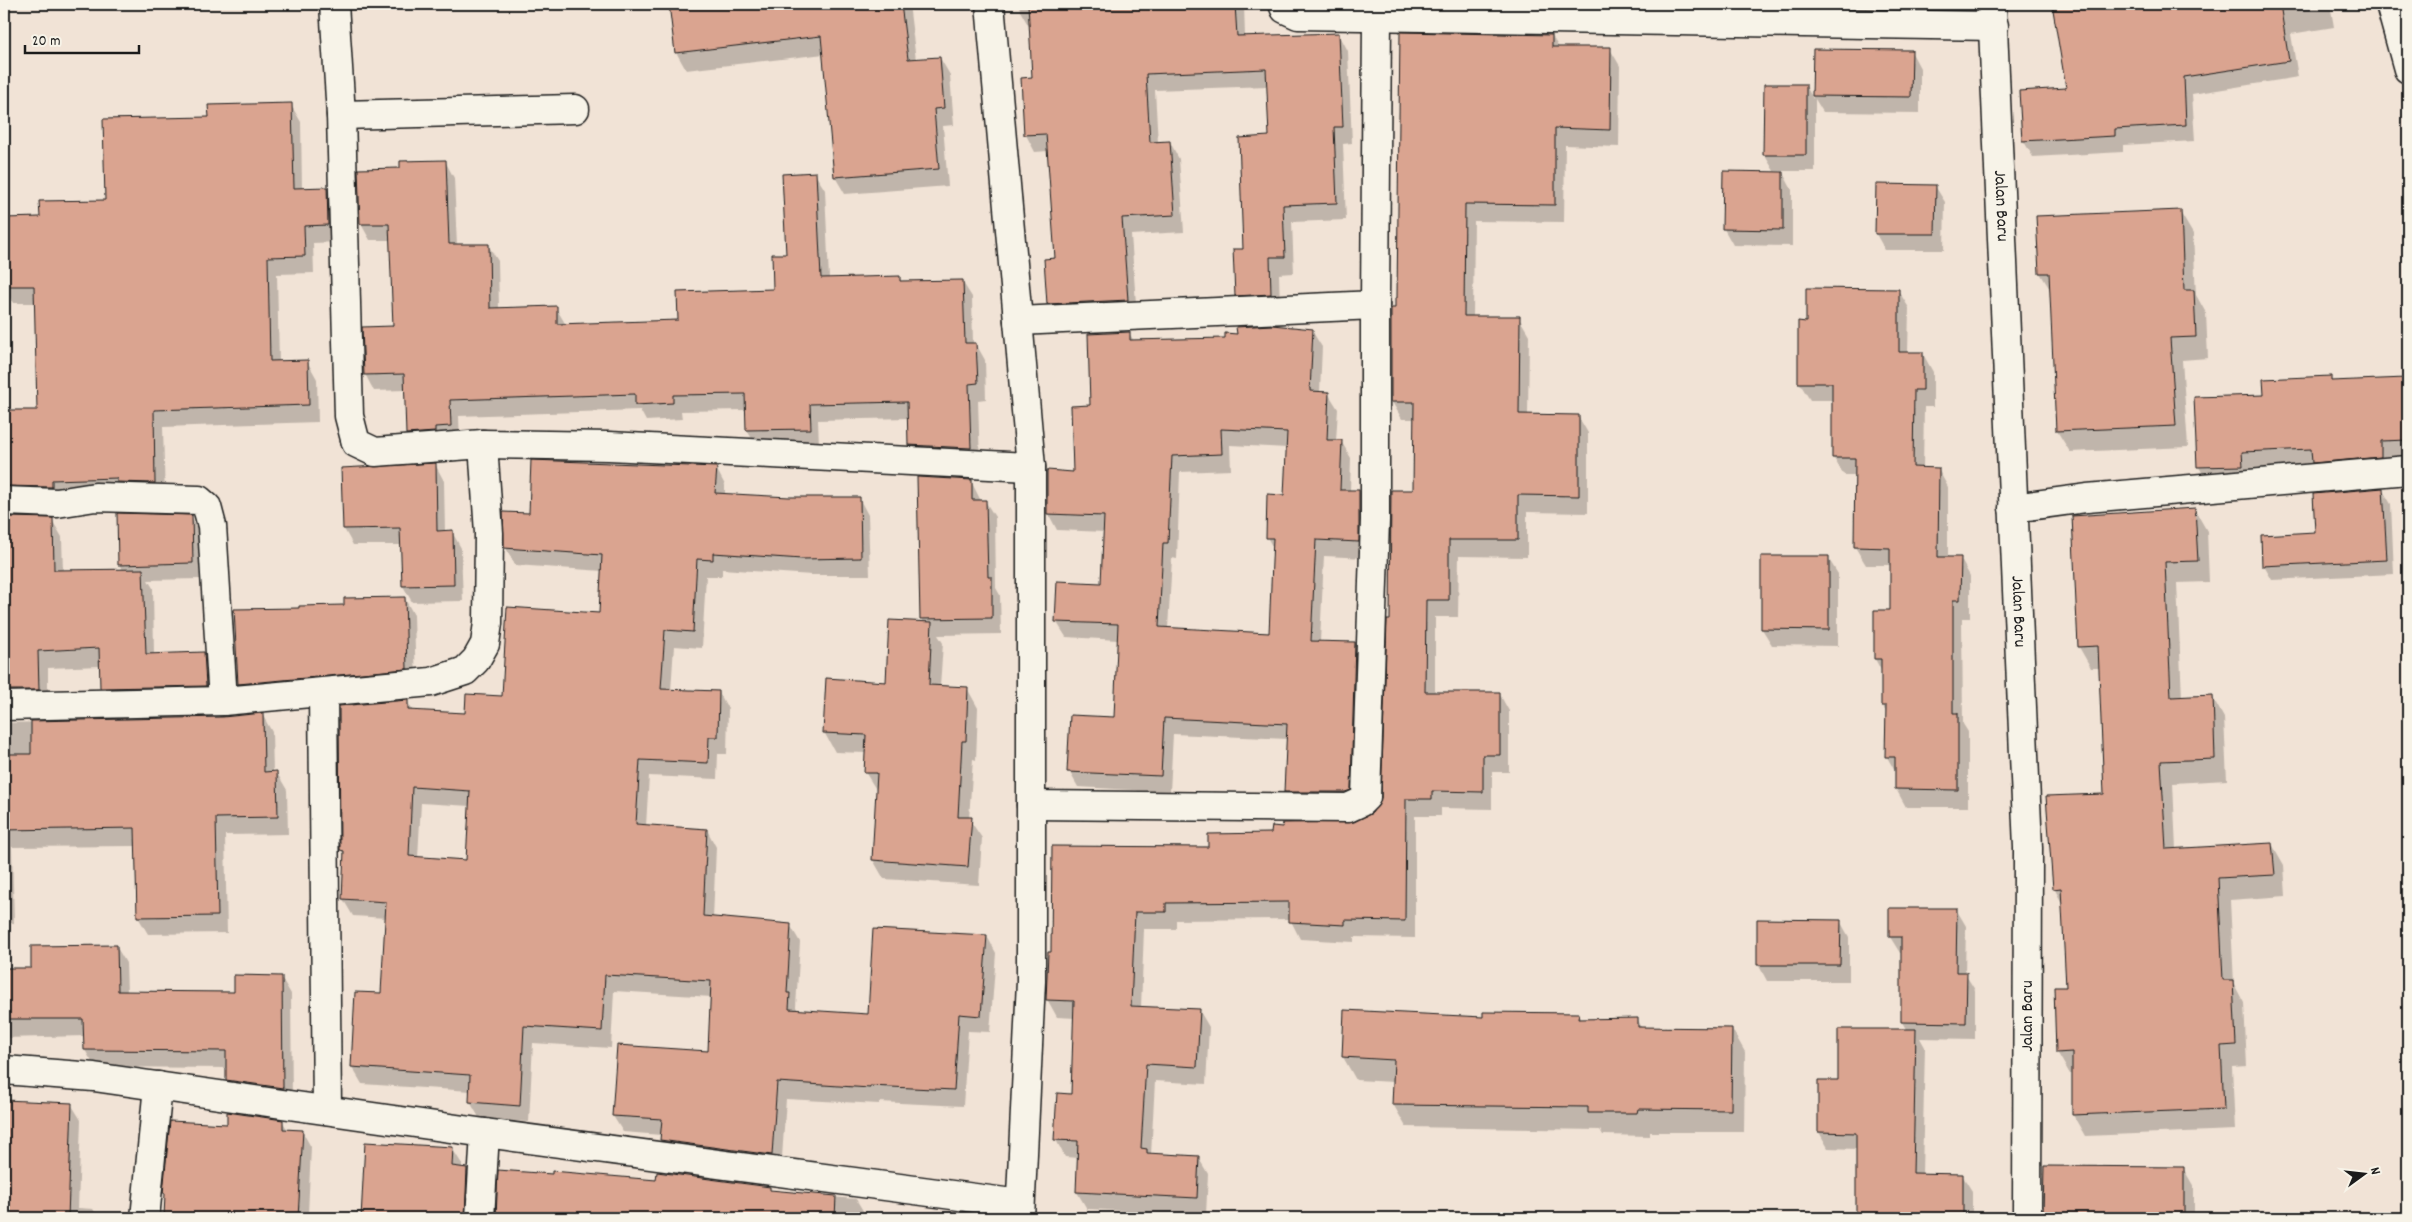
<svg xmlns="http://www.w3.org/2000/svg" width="2412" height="1222" font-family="Dekko,sans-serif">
<rect width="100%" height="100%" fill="#f1e3d6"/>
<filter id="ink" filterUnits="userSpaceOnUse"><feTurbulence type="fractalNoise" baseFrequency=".02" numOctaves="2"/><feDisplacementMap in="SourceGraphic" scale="10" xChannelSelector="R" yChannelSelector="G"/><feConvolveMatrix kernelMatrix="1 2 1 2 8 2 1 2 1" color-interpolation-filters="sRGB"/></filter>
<g filter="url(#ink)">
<g fill="#0003" fill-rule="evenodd">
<polygon points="672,4 909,4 916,60 940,58 950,75 954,125 943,126 948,186 845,194 835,177 824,54 686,70 676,52"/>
<polygon points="1019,4 1244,4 1245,37 1339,34 1348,51 1352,143 1343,144 1346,220 1292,222 1294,273 1279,274 1280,311 1246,312 1236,295 1270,138 1268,86 1155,90 1158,143 1170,142 1179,159 1184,232 1131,235 1137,317 1058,321 1049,304 1056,260 1048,151 1035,152 1026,135 1022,79 1034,78 1030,28 1020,11"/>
<polygon points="2053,4 2330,4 2334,27 2291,34 2298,77 2192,94 2195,141 2123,145 2123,152 2033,157 2023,140 2067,90"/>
<polygon points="1552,36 1559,48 1610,49 1620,66 1619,147 1565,145 1564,222 1474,221 1473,317 1519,318 1529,335 1528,415 1578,416 1588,433 1588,513 1527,512 1527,557 1459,556 1458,617 1435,617 1435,693 1499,693 1509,711 1509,772 1492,772 1492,809 1441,808 1441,816 1415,816 1415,938 1354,937 1354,942 1300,939 1290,919 1176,920 1176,929 1144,929 1141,1008 1199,1010 1209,1027 1206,1084 1155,1081 1151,1155 1198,1157 1208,1174 1206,1215 1087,1209 1077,1192 1079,1158 1065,1157 1056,1140 1058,1095 1072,1095 1075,1018 1057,1017 1047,999 1052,953 1210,849 1272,834 1354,824 1373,814 1383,798 1392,621 1414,492 1415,419 1402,419 1392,402 1392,309 1396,309 1399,299"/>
<polygon points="1814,51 1911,51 1920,68 1920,113 1823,112 1815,99 1815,171 1774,171 1764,154 1806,86 1813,99"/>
<polygon points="291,105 301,122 302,189 327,188 337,206 338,242 313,243 314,273 277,274 279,362 307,361 317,379 318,422 163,427 165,500 4,507 4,412 38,411 35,303 13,303 4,288 4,219 41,218 106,201 210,119"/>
<polygon points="445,161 454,178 457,246 488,245 498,261 499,309 556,308 566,325 679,321 774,290 815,174 825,190 829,279 899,277 902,283 962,281 972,297 973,344 976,344 985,360 986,399 978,400 980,464 919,461 910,445 909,418 818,420 819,445 756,446 747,430 746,410 681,411 682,419 646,421 640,410 459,416 460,442 417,450 408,434 406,390 374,391 365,374 394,327 391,240 370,240 361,224 359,171 401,170"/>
<polygon points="1724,172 1783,173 1792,190 1792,246 1733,245 1724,229"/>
<polygon points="1935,186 1945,202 1944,250 1885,250 1876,234"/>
<polygon points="2180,212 2193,234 2196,295 2206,313 2208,358 2182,360 2188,447 2070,452 2057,431 2051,291 2040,273"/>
<polygon points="1898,290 1909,308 1908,353 1923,354 1933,372 1933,407 1924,407 1923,469 1938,469 1948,487 1948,558 1960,558 1970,576 1970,618 1962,618 1963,724 1968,732 1968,807 1906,807 1896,789 1896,773 1887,757 1887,714 1882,705 1882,672 1875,659 1891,612 1892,565 1866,565 1855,547 1856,475 1844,475 1833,457 1833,400 1810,400 1799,382 1807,323"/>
<path d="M1312,331L1322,347L1320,392L1328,393L1338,409L1336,441H1341L1351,458L1350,491H1359L1368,507L1367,558L1324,556L1320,642L1355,643L1364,660L1359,806L1295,808L1285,791L1288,739L1173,734L1170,792L1078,787L1069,771L1115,719L1118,640L1066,637L1056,621L1102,584L1105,532L1057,530L1048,513L1074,473L1092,407L1129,333L1134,341L1226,339ZM1230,445L1287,448L1285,496L1267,537L1274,550L1270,634L1168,629L1172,558L1177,559L1180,472L1231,470Z"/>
<polygon points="2330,378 2333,382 2405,379 2408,384 2408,457 2389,457 2390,473 2315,465 2251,468 2251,482 2208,483 2199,467 2196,398 2265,396"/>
<polygon points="435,464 444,481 445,532 452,532 461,548 463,601 412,602 403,586 402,545 353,545 344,529 342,469"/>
<path d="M716,468L725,485V495L789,499L859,498L868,515L870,575H812L722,569V576H706L702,648L674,646L671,691L719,692L728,709L727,754H718L717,779L649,776L646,826L707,830L716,847L713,919L790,925L800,942L796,1007L798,1010L869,1015L874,930L987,936L996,953L990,1032L968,1031L963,1106L879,1102V1104L786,1099L781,1172L671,1157L661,1140V1135L623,1132L613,1116L709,1052L712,997L614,991L611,1048L533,1043L529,1122L480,1119L470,1102L471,1091L362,1084L352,1067L382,995L387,918L353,916L343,899L345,857L341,850L407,701L413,711L466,715L503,697L600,614L603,571L515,565L506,548L530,515ZM421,803L470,806L468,861L418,858Z"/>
<polygon points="971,481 981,501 985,501 995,517 996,588 1000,595 1001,634 938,635 943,643 940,687 967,688 978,708 976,760 973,759 969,819 982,838 979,885 884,879 873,860 877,791 865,772 867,753 835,752 824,732 887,683 924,623 922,618"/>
<polygon points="2382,489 2391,504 2394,574 2272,580 2264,566 2317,534"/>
<polygon points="2195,510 2207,531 2209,582 2177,583 2182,698 2212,696 2224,718 2227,780 2173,783 2176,850 2272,844 2284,865 2286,896 2230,900 2234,984 2244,1003 2247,1066 2232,1067 2235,1130 2085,1136 2073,1115 2073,1074 2070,1074 2057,1052 2067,988 2063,905 2054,888 2106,795 2100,668 2091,668 2079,647"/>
<polygon points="191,517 200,533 201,579 148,580 153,588 154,655 204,654 214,671 216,703 111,705 101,688 101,666 48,668 48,707 4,712 4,518 52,520 62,537 63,572 123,571 119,564"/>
<polygon points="1763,557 1828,558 1838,574 1838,646 1772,645 1762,629"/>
<polygon points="405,599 414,615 416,685 248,700 239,684 345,606"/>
<polygon points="262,714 272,732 273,773 277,773 287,790 288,834 225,835 227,933 148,934 138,917 136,846 12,847 14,923 4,923 4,723 223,718"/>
<polygon points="1956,909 1966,926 1965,974 1975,990 1975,1039 1920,1038 1925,1047 1922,1174 1962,1175 1972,1191 1972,1218 1857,1218 1857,1149 1828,1148 1819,1132 1839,1081 1907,1031 1902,1022 1902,953 1900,953 1890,937"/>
<polygon points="1840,921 1849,937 1849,981 1767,981 1758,964"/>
<polygon points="116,946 126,963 127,993 235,994 281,977 291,994 292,1105 238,1097 228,1080 227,1068 95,1067 85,1050 85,1036 4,1038 4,969 32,969"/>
<polygon points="1345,1011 1484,1018 1578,1014 1581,1020 1638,1020 1642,1028 1732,1029 1745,1052 1744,1132 1650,1132 1650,1136 1603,1135 1600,1130 1406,1127 1393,1104 1394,1082 1356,1080 1343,1057"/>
<polygon points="4,1101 71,1104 81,1120 78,1208 93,1209 99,1218 4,1218"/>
<polygon points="282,1121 288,1130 302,1131 311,1147 308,1214 362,1216 452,1148 462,1164 462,1168 467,1169 476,1185 475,1218 166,1218 167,1196 164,1192 229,1125"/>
<polygon points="2045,1168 2183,1168 2194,1187 2194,1218 2045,1218"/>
<polygon points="500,1171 769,1188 771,1192 856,1199 865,1214 915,1218 497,1218"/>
</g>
<g fill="#daa490" stroke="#1c1c1c" fill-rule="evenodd">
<polygon points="669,4 901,4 908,59 940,57 944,108 934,109 939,169 834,177 821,36 675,53"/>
<polygon points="1028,4 1235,4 1237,36 1339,33 1343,127 1334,127 1337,203 1283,205 1285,257 1270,257 1271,294 1235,296 1233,249 1243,249 1239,138 1269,136 1266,69 1146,74 1150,142 1170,141 1175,215 1122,218 1128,300 1047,304 1044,259 1055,258 1046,134 1024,135 1021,78 1032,77"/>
<polygon points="2052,4 2280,4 2289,61 2184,77 2186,125 2115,129 2115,136 2022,141 2019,91 2066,88"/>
<polygon points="1400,32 1552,35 1552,47 1611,47 1610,130 1555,128 1555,205 1465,204 1464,316 1520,316 1519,414 1579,415 1579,496 1518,495 1518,540 1449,540 1449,600 1426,600 1425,692 1500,692 1500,755 1483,755 1483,792 1432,791 1432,799 1406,799 1405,921 1345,920 1345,925 1289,922 1289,902 1166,903 1166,912 1135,912 1131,1006 1200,1009 1197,1067 1146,1064 1141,1148 1147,1149 1147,1153 1199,1156 1197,1198 1076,1192 1078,1141 1054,1140 1057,1093 1071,1094 1074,1001 1046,1000 1048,952 1051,952 1052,846 1208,847 1208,834 1271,833 1272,826 1282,827 1283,823 1354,822 1372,813 1381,798 1387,620 1390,620 1391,490 1413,490 1414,402 1391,402 1391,308 1395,308 1395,298 1397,298"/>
<polygon points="1813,49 1912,50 1911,97 1812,96"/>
<polygon points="1764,84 1806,84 1806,155 1763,155"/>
<polygon points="292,103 294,188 327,187 328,225 304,226 305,256 268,257 270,361 308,360 309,405 154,410 155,483 117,482 117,478 52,480 52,487 4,486 4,410 37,410 34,286 4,286 4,218 40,217 39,201 105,200 103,119 209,117 208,105"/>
<polygon points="446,160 449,244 489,244 490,308 557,306 557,324 678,320 677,292 773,289 772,254 786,254 782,174 816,172 821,278 900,276 900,281 963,280 965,343 976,343 978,383 969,384 971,448 908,445 907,402 810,404 811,429 746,430 745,394 673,395 673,403 635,405 635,394 450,400 451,426 435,427 435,432 406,434 404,374 364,375 362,327 393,326 389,224 360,224 358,169 400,168 400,161"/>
<polygon points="1723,171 1783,172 1783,230 1722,229"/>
<polygon points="1876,184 1936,185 1935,234 1875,234"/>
<polygon points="2181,210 2184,290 2194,290 2196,337 2170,338 2176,426 2056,431 2049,273 2039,273 2036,216"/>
<polygon points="1806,288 1899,289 1899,352 1923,352 1923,390 1914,390 1913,467 1939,468 1938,557 1961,557 1960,600 1953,600 1953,713 1958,713 1958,790 1895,789 1895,757 1885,757 1886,706 1881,706 1881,659 1874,659 1874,610 1890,610 1890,548 1854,547 1855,458 1832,458 1832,383 1798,383 1798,321 1806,322"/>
<path d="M1272,325L1313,329L1310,391L1329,392L1327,440H1342L1340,490H1359V542L1316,540L1311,641L1355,642L1351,790L1345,792H1284L1287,724L1164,718L1161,776L1067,772L1070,715L1114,717L1118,624L1055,622L1057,581L1101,583L1104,516L1047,514V470L1073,472L1071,406L1090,405L1088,334L1130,332V340L1225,338V333L1237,334L1236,327ZM1221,429L1287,432L1284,495L1267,494L1266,538H1273L1269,633L1159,627L1163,543H1168L1172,456L1222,454Z"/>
<polygon points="2331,376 2331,381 2406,378 2408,440 2381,441 2381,457 2312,463 2311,449 2242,452 2243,466 2197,467 2194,397 2264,395 2263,379"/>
<path d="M531,460L717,467L715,493L789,497H860L861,558L802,559L713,553V560L697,559L693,632L665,630L661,689L719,691L718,737H709L708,763L640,760L636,824L707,829L703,916L791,924L787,993H790L789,1009L868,1014L873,929L987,935L981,1016L959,1014L954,1090L870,1086V1088L777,1082L772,1155L660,1140L662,1119L612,1116L617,1045L708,1051L711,981L605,975L602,1031L524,1026L520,1106L469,1102L470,1075L351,1067L355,992L381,993L386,902L342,899L344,851L340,850L339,706L408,700V710L465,713L466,694L502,696L507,607L599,613L602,555L504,548L503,512L529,513ZM412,787L470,791L466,860L409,856Z"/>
<polygon points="436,463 437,531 453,530 454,585 402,586 400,528 343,529 341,468"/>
<polygon points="917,477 972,480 972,500 986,500 988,577 992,577 992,618 920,619"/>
<polygon points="2383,488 2387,560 2262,566 2261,535 2315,532 2313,494"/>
<polygon points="2195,508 2198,561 2165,562 2171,697 2213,695 2215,759 2161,761 2166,849 2272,843 2275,875 2218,878 2223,980 2233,980 2236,1045 2221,1046 2224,1109 2072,1115 2072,1052 2056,1053 2054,987 2066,987 2061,888 2053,889 2046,796 2104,794 2098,646 2078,647 2072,516"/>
<polygon points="117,513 192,515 193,563 118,565"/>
<polygon points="4,517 53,518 54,570 143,569 146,654 204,652 206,686 100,688 99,648 38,651 39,690 4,690"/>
<polygon points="1761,556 1829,556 1829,630 1761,629"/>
<polygon points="405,597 407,669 238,684 234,609 299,608 299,606 344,605 344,598"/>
<polygon points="889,620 932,622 929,685 968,687 966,741 962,741 958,817 972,817 968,867 872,860 877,773 864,773 866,735 823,733 826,678 886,682"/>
<polygon points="263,713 264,772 277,771 278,817 216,818 218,916 137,917 135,828 4,830 4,754 31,754 31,721 223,717"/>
<polygon points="1889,908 1957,908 1956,972 1967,972 1966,1023 1901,1022 1901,937 1889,937"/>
<polygon points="1757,919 1841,920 1840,965 1757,965"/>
<polygon points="117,945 118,991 234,992 234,975 282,976 283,1088 226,1080 226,1051 84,1050 83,1019 4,1019 4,968 31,968 31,946"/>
<polygon points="1344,1010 1483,1017 1483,1012 1579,1013 1578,1019 1638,1018 1638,1027 1732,1028 1731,1110 1638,1109 1637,1113 1588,1113 1588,1107 1392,1105 1394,1060 1342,1057"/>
<polygon points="1838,1029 1916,1029 1913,1173 1963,1174 1963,1218 1856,1218 1856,1133 1818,1132 1818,1080 1838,1080"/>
<polygon points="4,1100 72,1103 68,1218 4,1218"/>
<polygon points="227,1112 283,1120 283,1129 303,1130 298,1218 164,1218 165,1193 163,1193 170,1121 227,1124"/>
<polygon points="365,1142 453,1147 452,1166 467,1168 465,1218 361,1218"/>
<polygon points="2044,1166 2184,1167 2184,1218 2043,1218"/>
<polygon points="498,1170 552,1174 552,1171 656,1180 657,1172 770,1187 770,1190 836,1196 835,1218 496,1218"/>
</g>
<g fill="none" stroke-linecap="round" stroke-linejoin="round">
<defs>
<g id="minor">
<polyline points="334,4 341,115 349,416 356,443 375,452 483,444 609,446 1031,467"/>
<polyline points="990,4 1031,467 1031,981 1020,1218"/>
<polyline points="1283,4 1285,9 1298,15 1994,26"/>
<path id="s1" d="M1992,4L2028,848L2027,1218"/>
<polyline points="2390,4 2408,69"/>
<polyline points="341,115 575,109"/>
<polyline points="1018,321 1375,305 1377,16"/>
<polyline points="4,501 57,503 95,497 199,500 207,507 212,526 223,701"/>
<polyline points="2013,508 2087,498 2408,470"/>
<polyline points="323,693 327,1110"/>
<polyline points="4,706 223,701 431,682 465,671 476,660 485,644 488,623 489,533 483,444"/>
<polyline points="1031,805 1348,808 1361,802 1366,797 1375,520 1375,305"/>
<polyline points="4,1070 94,1077 485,1133 1020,1204"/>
<polyline points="145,1218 158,1086"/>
<polyline points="480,1218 485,1133"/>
</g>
</defs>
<use href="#minor" stroke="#1c1c1c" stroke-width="31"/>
<use href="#minor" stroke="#f7f3e8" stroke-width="28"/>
</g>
</g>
<g text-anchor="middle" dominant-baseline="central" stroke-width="4.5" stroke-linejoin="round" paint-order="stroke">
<g font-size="18" fill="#1c1c1c" stroke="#f7f3e8">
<text stroke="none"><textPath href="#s1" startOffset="202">Jalan Baru</textPath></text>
<text stroke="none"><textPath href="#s1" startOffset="608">Jalan Baru</textPath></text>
<text transform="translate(2028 1016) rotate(-90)">Jalan Baru</text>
</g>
</g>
<rect width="2412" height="1222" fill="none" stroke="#f7f3e8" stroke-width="20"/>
<rect x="10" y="10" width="2392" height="1202" fill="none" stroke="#1c1c1c" stroke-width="2" filter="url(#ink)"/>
<g transform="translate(2364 1174) rotate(75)" stroke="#f7f3e8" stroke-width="4" paint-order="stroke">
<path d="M0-4L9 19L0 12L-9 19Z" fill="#1c1c1c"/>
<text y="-8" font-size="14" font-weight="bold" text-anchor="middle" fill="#1c1c1c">N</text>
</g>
<path d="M25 45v8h114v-8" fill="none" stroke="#1c1c1c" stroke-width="2.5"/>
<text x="32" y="45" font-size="15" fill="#1c1c1c" stroke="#f7f3e8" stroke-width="4" paint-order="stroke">20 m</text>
</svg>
